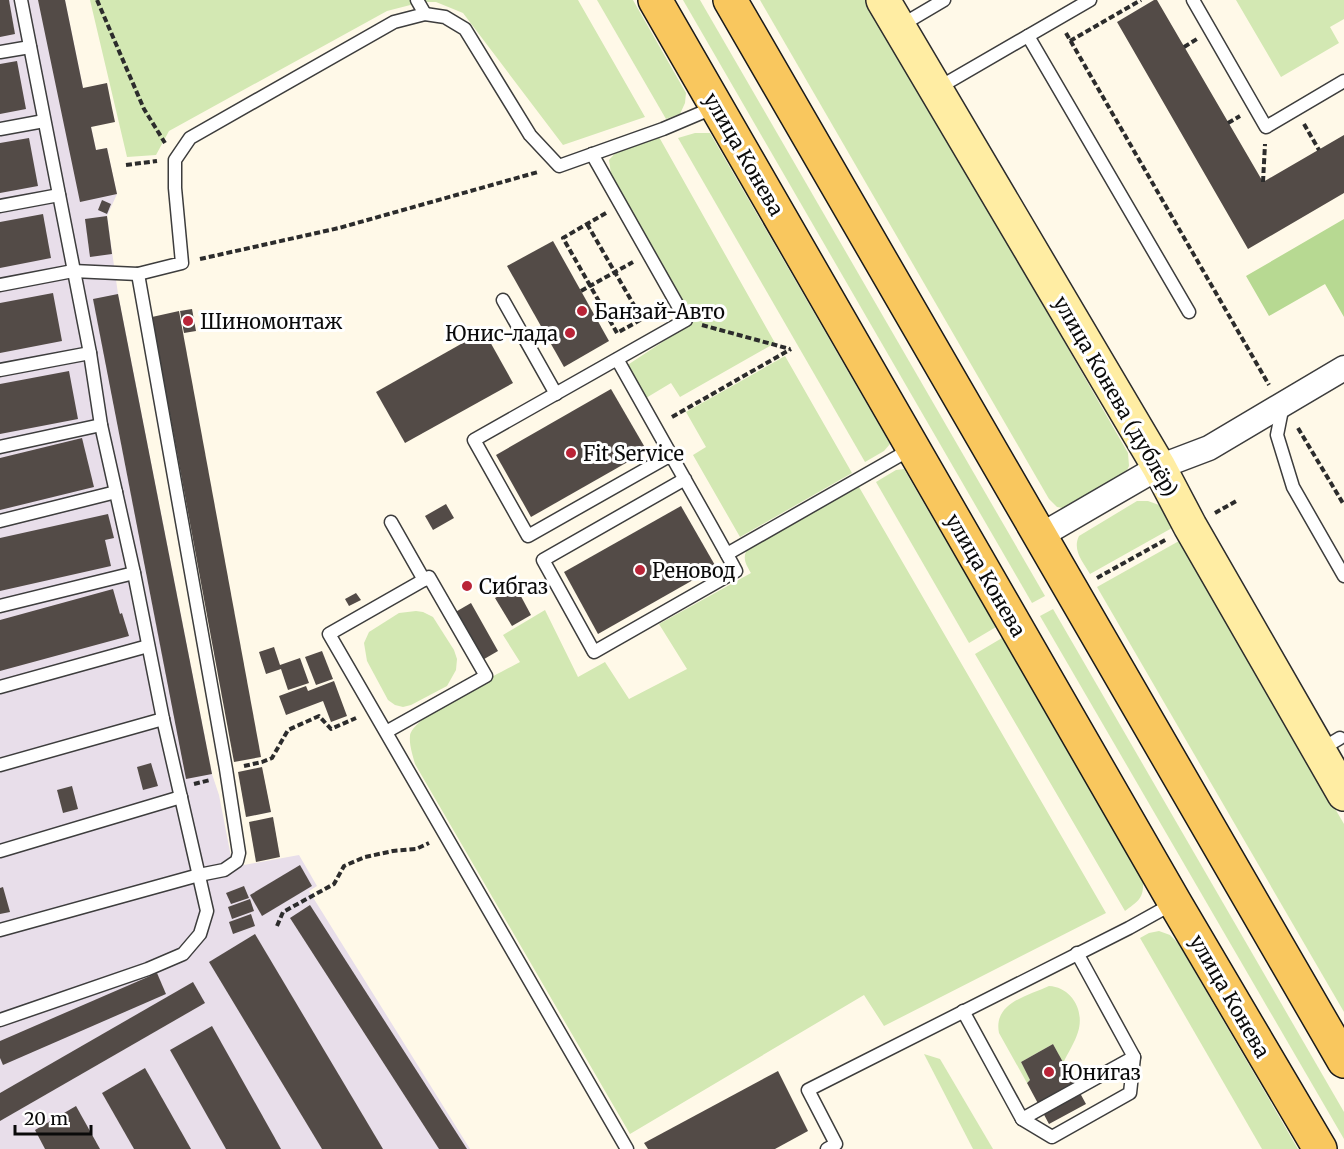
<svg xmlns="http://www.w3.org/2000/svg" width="1344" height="1149" font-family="Merriweather,serif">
<rect width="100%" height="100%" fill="#fff9e8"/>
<polygon fill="#e8deea" points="0,0 65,0 96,150 107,148 117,194 107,216 118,294 212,774 219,795 233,867 299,855 317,886 309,891 470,1149 0,1149"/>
<g fill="#d3e8b3">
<polygon points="90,0 578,0 645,117 563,145 463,13 436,2 422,2 387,11 169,131 156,155 127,157"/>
<polygon points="597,0 633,0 686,93 685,103 680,114 666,119"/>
<polygon points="683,0 700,0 1045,596 1032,603"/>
<polygon points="760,0 868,0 1128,453 1129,466 1124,476 1069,509 1057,507 1049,499"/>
<polygon points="1236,0 1344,0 1344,19 1330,27 1339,43 1281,77"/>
<polygon points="695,133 710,133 890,444 884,451 865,462 678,138"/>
<polygon points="659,137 775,343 680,397 671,383 646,398 626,366 690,324 693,318 611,174 609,160 619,149"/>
<polygon points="785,356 852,473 740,537 693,455 706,447 686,412"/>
<polygon points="904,469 996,627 969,643 876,482 896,470"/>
<path d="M859,487L1106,913L884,1026L864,995L630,1134L415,764C413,756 409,745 410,736C412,716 500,673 520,662L503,635L545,610L578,677L605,662L629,699L687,669L659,624L751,573C745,563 741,556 750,546Z"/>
<path d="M1137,501H1148L1159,505L1172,528L1090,574C1083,562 1072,550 1079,536Z"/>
<polygon points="1179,541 1344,824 1344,1012 1097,587"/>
<polygon points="1053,609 1344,1112 1344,1139 1040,616"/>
<polygon points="416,611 423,612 433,617 454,650 457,659 456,670 447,686 411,705 403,707 395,705 388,700 367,661 364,643 369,632 399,613"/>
<path d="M1002,638L1143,882C1144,899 1137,902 1125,911L975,654Z"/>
<polygon points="1159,931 1170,935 1178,943 1298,1149 1262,1149 1140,938 1149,933"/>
<path d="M1049,986C1071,987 1085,1010 1078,1032C1075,1042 1068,1053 1063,1063L1053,1044L1021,1062L1030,1080L1027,1083L999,1033C993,1003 1027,996 1049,986Z"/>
<polygon points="924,1054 940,1059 993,1149 973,1149"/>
</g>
<polygon fill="#b7d992" points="1344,219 1344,317 1325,284 1269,316 1246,276"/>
<g fill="#534b47">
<polygon points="0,0 9,0 15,34 0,37"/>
<polygon points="38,0 65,0 83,88 107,83 112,108 88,112 112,108 115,122 91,127 96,150 107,148 117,194 80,202"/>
<polygon points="1154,0 1157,0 1263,182 1344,135 1344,193 1248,249 1117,22"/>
<polygon points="17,61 26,109 0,114 0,64"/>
<polygon points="29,138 38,186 0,193 0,143"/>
<polygon points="102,200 111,204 107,214 98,210"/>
<polygon points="43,214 51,258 0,268 0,222"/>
<polygon points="107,216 112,254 90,257 85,219"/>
<polygon points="553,241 609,341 564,367 507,266"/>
<polygon points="53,293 62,341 0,353 0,303"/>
<polygon points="118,294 212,774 186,779 93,299"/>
<polygon points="192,309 196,331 184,333 180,311"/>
<polygon points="179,311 261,757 234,762 152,317"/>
<polygon points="484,331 513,383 405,443 376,392"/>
<polygon points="69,371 78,419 0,434 0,384"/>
<polygon points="611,389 647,451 531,517 496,455"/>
<polygon points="82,438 94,487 0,510 0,458"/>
<polygon points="446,504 454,518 433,530 425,516"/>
<polygon points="681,506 716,567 598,634 564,572"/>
<polygon points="108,514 114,538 105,540 111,566 0,591 0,538"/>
<polygon points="516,587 531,615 512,626 495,598"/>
<polygon points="113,589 120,614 122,613 129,636 0,671 0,620"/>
<polygon points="356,593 361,600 349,606 345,599"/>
<polygon points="471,603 498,651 479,662 452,614"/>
<polygon points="274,647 280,665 300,658 309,683 288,690 281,669 266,674 259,652"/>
<polygon points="322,651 333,679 316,685 305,657"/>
<polygon points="334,681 347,716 331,722 323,701 286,715 279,696 306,686 308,691"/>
<polygon points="151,763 158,786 143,790 137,767"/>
<polygon points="262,767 271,812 246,817 238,772"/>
<polygon points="72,786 78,809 63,813 57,790"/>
<polygon points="273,817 280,857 256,862 249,822"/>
<polygon points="300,865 312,886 262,916 250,895"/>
<polygon points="244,886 249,898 231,904 226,893"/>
<polygon points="3,887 10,912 0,914 0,888"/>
<polygon points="250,899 254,911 232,919 228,907"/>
<polygon points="310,905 467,1149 439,1149 290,918"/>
<polygon points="251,914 255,926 233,934 229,922"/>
<polygon points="255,934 383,1149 322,1149 209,962"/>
<polygon points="157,973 166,994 3,1065 0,1058 0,1041"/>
<polygon points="193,982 205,1003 0,1121 0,1093"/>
<polygon points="212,1026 281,1149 226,1149 170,1050"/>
<polygon points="1053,1044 1086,1104 1049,1124 1027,1083 1030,1080 1021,1062"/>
<polygon points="145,1068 191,1149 134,1149 102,1093"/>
<polygon points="778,1071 808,1131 775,1149 648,1149 644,1143"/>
<polygon points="76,1106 100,1149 45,1149 35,1130"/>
</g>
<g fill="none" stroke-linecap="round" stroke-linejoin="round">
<defs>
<g id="service">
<polyline points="417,0 425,14"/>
<polyline points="1193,0 1266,127 1344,81"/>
<polyline points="900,26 944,0"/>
<polyline points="1028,36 1189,312"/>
<polyline points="0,52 30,47"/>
<polyline points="938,88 1090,0"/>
<polyline points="0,129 44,121"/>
<polyline points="592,154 686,320 474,440 528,536 671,455 617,359"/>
<polyline points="0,206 59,195"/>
<polyline points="0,285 73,271 138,274 182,263 175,188 175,160 190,138 394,22 425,14 445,17 465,29 530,135 559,166 663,129 715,107"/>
<polyline points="503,300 556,394"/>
<polyline points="0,370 90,353"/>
<polyline points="1283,405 1277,435 1293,487 1344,576"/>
<polyline points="0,447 101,425"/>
<path d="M671,455C693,494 715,532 736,571L594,652L543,560L685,479"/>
<polyline points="0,521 116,492"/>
<polyline points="391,522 424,580"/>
<polyline points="727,554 911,449"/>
<polyline points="0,606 134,573"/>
<polyline points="0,687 148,646"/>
<polyline points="386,732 486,676 429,577 329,634 627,1149"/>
<polyline points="1320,750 1340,738"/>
<polyline points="0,765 163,719"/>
<polyline points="0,851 181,797"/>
<polyline points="0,930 199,875 224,870 237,861 239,853 226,769 138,274"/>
<polyline points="963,1011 1022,1119 1134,1057 1077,953"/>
<polyline points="0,1020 148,969 183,954 200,934 207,911 163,719 134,573 101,425 90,353 21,0"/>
<polyline points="1022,1119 1052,1137 1130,1093 1134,1057"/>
<polyline points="827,1149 836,1144 808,1090 1129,928 1174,903"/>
</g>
<polyline id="minor" points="1040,536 1159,467 1209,448 1344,368"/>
<polyline id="secondary" points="883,0 1159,467 1190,526 1344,794"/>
<g id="primary">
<polyline points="655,0 1175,903 1320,1149"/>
<polyline points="730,0 1344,1061"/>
</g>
</defs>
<use href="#service" stroke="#3d3d3d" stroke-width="15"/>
<use href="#minor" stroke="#3d3d3d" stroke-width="27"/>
<use href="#secondary" stroke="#2c2c2c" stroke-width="36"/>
<use href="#primary" stroke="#1b1b1b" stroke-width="36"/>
<g stroke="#2c2c2c" stroke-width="4" stroke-dasharray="6 3" stroke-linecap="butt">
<polyline points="97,0 144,109 165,143"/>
<polyline points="1066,33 1269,385"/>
<polyline points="1070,41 1141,0"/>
<polyline points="1184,47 1197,39"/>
<polyline points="1228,123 1240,116"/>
<polyline points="1304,124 1319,150"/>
<polyline points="126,165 157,161"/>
<polyline points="1263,182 1265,144"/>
<polyline points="606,213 563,238 617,333 658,310"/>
<polyline points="587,224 642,319"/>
<polyline points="200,259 339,228 538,172"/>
<polyline points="581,291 633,262"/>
<polyline points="702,325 790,349"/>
<polyline points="672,417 791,349"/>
<polyline points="1298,428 1344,505"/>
<polyline points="1215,513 1238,500"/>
<polyline points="1097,578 1167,539"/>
<polyline points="244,766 262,762 272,758 288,730 319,716 331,729 356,718"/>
<polyline points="194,784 210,780"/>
<polyline points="277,926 283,912 334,884 344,866 365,857 393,851 416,849 429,843"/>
</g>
<use href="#service" stroke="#fff" stroke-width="12"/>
<use href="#minor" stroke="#fff" stroke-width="24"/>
<use href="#secondary" stroke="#ffeda3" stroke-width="33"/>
<use href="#primary" stroke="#f9c75e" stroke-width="33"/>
</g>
<g fill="#b92437" stroke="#fff" stroke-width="2">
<circle cx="582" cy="311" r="6"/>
<circle cx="188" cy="321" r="6"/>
<circle cx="570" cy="333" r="6"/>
<circle cx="571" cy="453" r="6"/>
<circle cx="640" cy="570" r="6"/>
<circle cx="467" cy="586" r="6"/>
<circle cx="1049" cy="1072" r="6"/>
</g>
<g text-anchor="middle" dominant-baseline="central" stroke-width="6" stroke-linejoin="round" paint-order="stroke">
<g font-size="20" fill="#0a0a0a" stroke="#fff">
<text transform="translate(744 154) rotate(60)">улица Конева</text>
<text transform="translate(1116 396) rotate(60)">улица Конева (дублёр)</text>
<text transform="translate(986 575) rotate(60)">улица Конева</text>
<text transform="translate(1230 996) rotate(60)">улица Конева</text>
</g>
<g font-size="20" fill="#0a0a0a" stroke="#fff" text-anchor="start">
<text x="594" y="311">Банзай-Авто</text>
<text x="200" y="321">Шиномонтаж</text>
<text x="558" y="333" text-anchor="end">Юнис-лада</text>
<text x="583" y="453">Fit Service</text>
<text x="652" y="570">Реновод</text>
<text x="479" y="586">Сибгаз</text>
<text x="1061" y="1072">Юнигаз</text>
</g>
</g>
<path d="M15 1125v9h76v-9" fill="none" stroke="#0a0a0a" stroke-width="3"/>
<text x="24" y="1125" font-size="18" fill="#0a0a0a" stroke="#ffffff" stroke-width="4.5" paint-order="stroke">20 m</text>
</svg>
